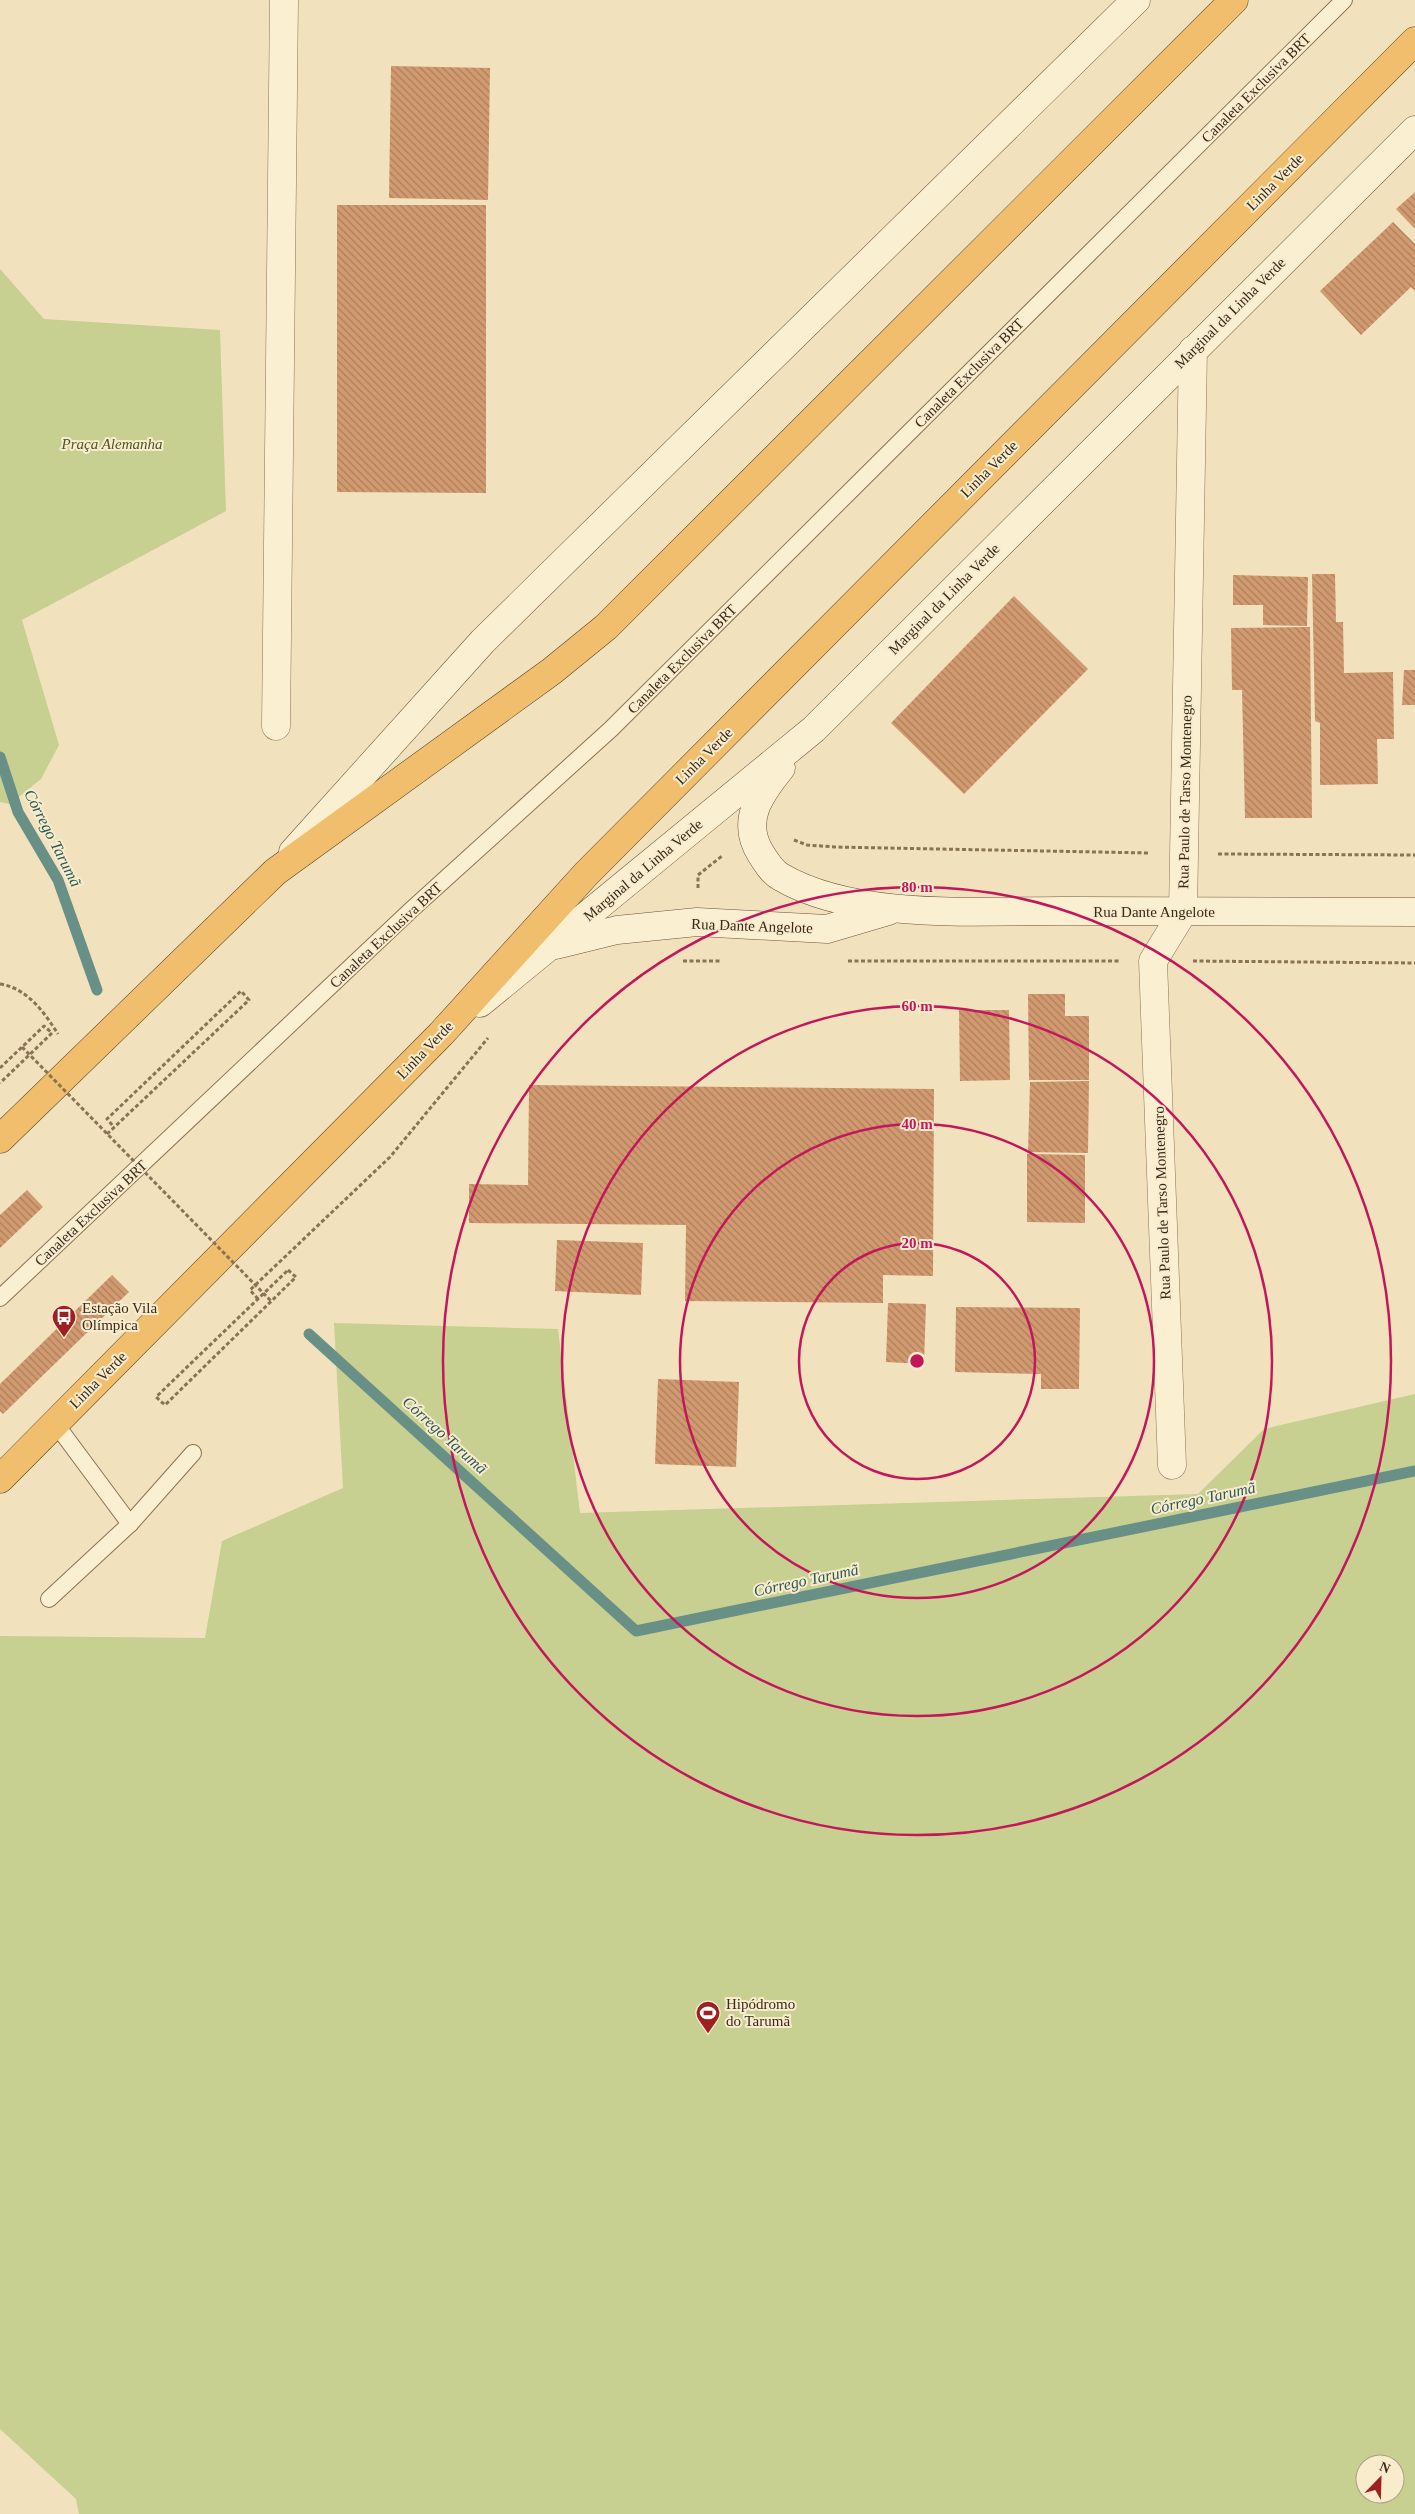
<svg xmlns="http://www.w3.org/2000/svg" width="1415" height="2514" font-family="Georgia,serif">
<defs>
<pattern id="building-back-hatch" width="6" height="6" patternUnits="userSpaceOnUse" patternTransform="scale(1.25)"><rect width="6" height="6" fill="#d29a70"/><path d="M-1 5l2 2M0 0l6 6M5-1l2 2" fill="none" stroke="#ab7e5b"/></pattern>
</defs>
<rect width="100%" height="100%" fill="#f1e2bd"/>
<g fill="#c7cf91" fill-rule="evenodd">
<polygon points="0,269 44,319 220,330 226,511 22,620 59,745 41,779 10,804 0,802"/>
<path d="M334,1323L558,1329L580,1513L1198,1494L1264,1429L1415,1394V2514H79L76,2499L0,2429V1636L205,1638L222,1541L343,1488ZM1365,2464H1395V2494H1365Z"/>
</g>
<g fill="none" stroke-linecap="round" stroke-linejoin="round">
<g stroke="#689086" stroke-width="11">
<polyline points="0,757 18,812 58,880 97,990"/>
<polyline points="309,1334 636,1631 1415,1471"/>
</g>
</g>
<g fill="url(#building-back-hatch)">
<polygon points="391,66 490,68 488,200 389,198"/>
<polygon points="1415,192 1415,229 1396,209"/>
<polygon points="337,205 486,205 486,493 337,492"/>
<polygon points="1393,222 1415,244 1415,291 1411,287 1361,335 1320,291"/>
<polygon points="1312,574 1335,574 1336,622 1343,622 1344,673 1393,672 1394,739 1377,739 1378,784 1320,785 1320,723 1315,721"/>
<polygon points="1233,575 1308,577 1307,626 1263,625 1263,605 1233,605"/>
<polygon points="1014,596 1088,669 964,794 891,723"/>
<polygon points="1310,627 1312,818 1245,818 1242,690 1232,690 1231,628"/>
<polygon points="1404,670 1415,670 1415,705 1402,705"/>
<polygon points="1028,994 1065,994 1065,1016 1089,1016 1089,1080 1029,1080"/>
<polygon points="959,1010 1009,1010 1010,1080 960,1081"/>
<polygon points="1089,1081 1088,1153 1028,1152 1030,1082"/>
<polygon points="529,1085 934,1089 933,1276 883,1275 883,1303 685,1301 686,1225 469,1223 469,1184 528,1185"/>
<polygon points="1027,1154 1085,1155 1085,1223 1027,1222"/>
<polygon points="27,1190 43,1207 0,1248 0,1215"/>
<polygon points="557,1240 643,1243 641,1295 555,1291"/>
<polygon points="112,1275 129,1292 3,1414 0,1411 0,1384"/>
<polygon points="888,1303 926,1304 924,1364 886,1362"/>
<polygon points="956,1307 1080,1308 1079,1389 1041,1389 1041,1374 955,1372"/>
<polygon points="658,1379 739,1382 736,1467 655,1464"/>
</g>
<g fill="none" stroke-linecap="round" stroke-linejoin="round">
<defs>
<g id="service">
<polyline points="0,1298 411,910 611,729 1344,0"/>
<polyline points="55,1423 130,1524"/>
<polyline points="49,1599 130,1524 193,1453"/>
</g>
<g id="minor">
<polyline points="276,726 284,0"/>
<polyline points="1172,1465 1153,961 1183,912 1193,350"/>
</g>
<g id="secondary">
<path d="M781,768C760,794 740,821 761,854C766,862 772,872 781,877C858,922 985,910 1072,911C1187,912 1301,912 1415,912"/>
<polyline points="293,852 483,641 1136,0"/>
<polyline points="556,945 617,930 697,922 827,929 888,911"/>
<polyline points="480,1003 814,729 1415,130"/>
</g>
<g id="trunk">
<polyline points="0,1139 275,872 552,671 606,627 1234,0"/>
<polyline points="0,1479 441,1034 586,874 1415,41"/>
</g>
</defs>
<use href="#service" stroke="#8a7255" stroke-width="18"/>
<use href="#minor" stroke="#8a7255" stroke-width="29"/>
<use href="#secondary" stroke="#6c5339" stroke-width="29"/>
<use href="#trunk" stroke="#57402a" stroke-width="29"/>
<g stroke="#8a7255" stroke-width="3" stroke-dasharray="4 2.5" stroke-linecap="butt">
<polyline points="794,840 807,845 835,847 1149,853"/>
<polyline points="1218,854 1415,855"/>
<polyline points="698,888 698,875 722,856"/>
<polyline points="683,961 722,961"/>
<polyline points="848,961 1119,961"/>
<polyline points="1193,961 1415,963"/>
<path d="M0,984C27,988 44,1012 58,1034"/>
<polyline points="0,1068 44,1026 52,1033 0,1083"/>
<polyline points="107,1134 249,1000 241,991 107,1119 114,1127"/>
<polygon points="288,1270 296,1277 165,1405 156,1397"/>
<polyline points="258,1299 250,1290 390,1157 488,1038"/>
</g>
<use href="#service" stroke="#fbefd1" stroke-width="16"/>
<use href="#minor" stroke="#fbefd1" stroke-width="28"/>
<use href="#secondary" stroke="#fbefd1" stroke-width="28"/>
<use href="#trunk" stroke="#f0be6c" stroke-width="28"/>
<polyline stroke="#8a7255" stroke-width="3" stroke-dasharray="4 2.5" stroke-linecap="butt" points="22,1047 271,1301"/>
</g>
<g fill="none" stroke="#c2185b" stroke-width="2.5">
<circle cx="917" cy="1361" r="118"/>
<circle cx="917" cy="1361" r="237"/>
<circle cx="917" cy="1361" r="355"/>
<circle cx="917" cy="1361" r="474"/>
</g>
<defs>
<symbol id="bus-pin" viewBox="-11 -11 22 30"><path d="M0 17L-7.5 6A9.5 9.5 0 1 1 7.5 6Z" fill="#9d2121" stroke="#f8eccd"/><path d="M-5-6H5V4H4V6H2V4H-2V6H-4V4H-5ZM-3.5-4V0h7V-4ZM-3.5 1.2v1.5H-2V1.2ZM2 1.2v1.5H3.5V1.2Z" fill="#fff"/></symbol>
<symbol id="stadium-pin" viewBox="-11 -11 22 30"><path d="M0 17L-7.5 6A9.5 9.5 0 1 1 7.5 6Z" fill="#9d2121" stroke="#f8eccd"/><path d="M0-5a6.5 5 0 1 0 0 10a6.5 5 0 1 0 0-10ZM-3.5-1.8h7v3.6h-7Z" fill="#fff"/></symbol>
</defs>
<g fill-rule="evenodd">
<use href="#bus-pin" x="50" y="1303" width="28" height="38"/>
<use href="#stadium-pin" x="694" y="1999" width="28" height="38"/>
</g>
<g text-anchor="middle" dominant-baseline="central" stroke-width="4" stroke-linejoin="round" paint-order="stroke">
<g font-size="15" fill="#38291b" stroke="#f8eccd">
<text transform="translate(1256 88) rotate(-45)">Canaleta Exclusiva BRT</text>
<text transform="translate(1275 182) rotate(-45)">Linha Verde</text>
<text transform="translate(1230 313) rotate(-45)">Marginal da Linha Verde</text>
<text transform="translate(969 373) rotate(-45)">Canaleta Exclusiva BRT</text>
<text transform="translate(989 469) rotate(-45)">Linha Verde</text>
<text transform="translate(944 599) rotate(-45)">Marginal da Linha Verde</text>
<text transform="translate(682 659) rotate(-45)">Canaleta Exclusiva BRT</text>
<text transform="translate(704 756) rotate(-45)">Linha Verde</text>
<text transform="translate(1185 792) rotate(-89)">Rua Paulo de Tarso Montenegro</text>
<text transform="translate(643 870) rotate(-40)">Marginal da Linha Verde</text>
<text x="1154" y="912">Rua Dante Angelote</text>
<text transform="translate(752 926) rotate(2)">Rua Dante Angelote</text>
<text transform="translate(386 935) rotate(-43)">Canaleta Exclusiva BRT</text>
<text transform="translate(425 1050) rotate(-46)">Linha Verde</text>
<text transform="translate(1162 1203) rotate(-92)">Rua Paulo de Tarso Montenegro</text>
<text transform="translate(91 1213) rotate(-43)">Canaleta Exclusiva BRT</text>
<text transform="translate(98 1380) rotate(-45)">Linha Verde</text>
</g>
<g font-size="15" font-style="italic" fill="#485620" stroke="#f8eccd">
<text x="112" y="444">Praça Alemanha</text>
</g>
<g font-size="15" fill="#38291b" stroke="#f8eccd" text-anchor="start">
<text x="82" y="1308">Estação Vila<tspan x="82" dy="17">Olímpica</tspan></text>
<text x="726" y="2004">Hipódromo<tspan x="726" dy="17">do Tarumã</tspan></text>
</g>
<g font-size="16" font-style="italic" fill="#295957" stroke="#f8eccd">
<text transform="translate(53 838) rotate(63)">Córrego Tarumã</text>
<text transform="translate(445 1435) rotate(42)">Córrego Tarumã</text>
<text transform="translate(1203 1498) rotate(-12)">Córrego Tarumã</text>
<text transform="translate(806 1580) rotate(-12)">Córrego Tarumã</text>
</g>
</g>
<circle cx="917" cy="1361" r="8" fill="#c2185b" stroke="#f8eccd" stroke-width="2.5"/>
<g font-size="15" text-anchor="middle" font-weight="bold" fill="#c2185b" stroke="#f8eccd" stroke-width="4" stroke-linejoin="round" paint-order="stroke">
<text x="917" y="892">80 m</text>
<text x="917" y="1011">60 m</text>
<text x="917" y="1129">40 m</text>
<text x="917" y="1248">20 m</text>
</g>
<g transform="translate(1380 2479) rotate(23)"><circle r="24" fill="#f8eccd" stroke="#ab9e86"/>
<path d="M0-4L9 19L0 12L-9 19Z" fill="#9d2121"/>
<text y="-8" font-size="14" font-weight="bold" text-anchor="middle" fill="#38291b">N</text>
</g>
</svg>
